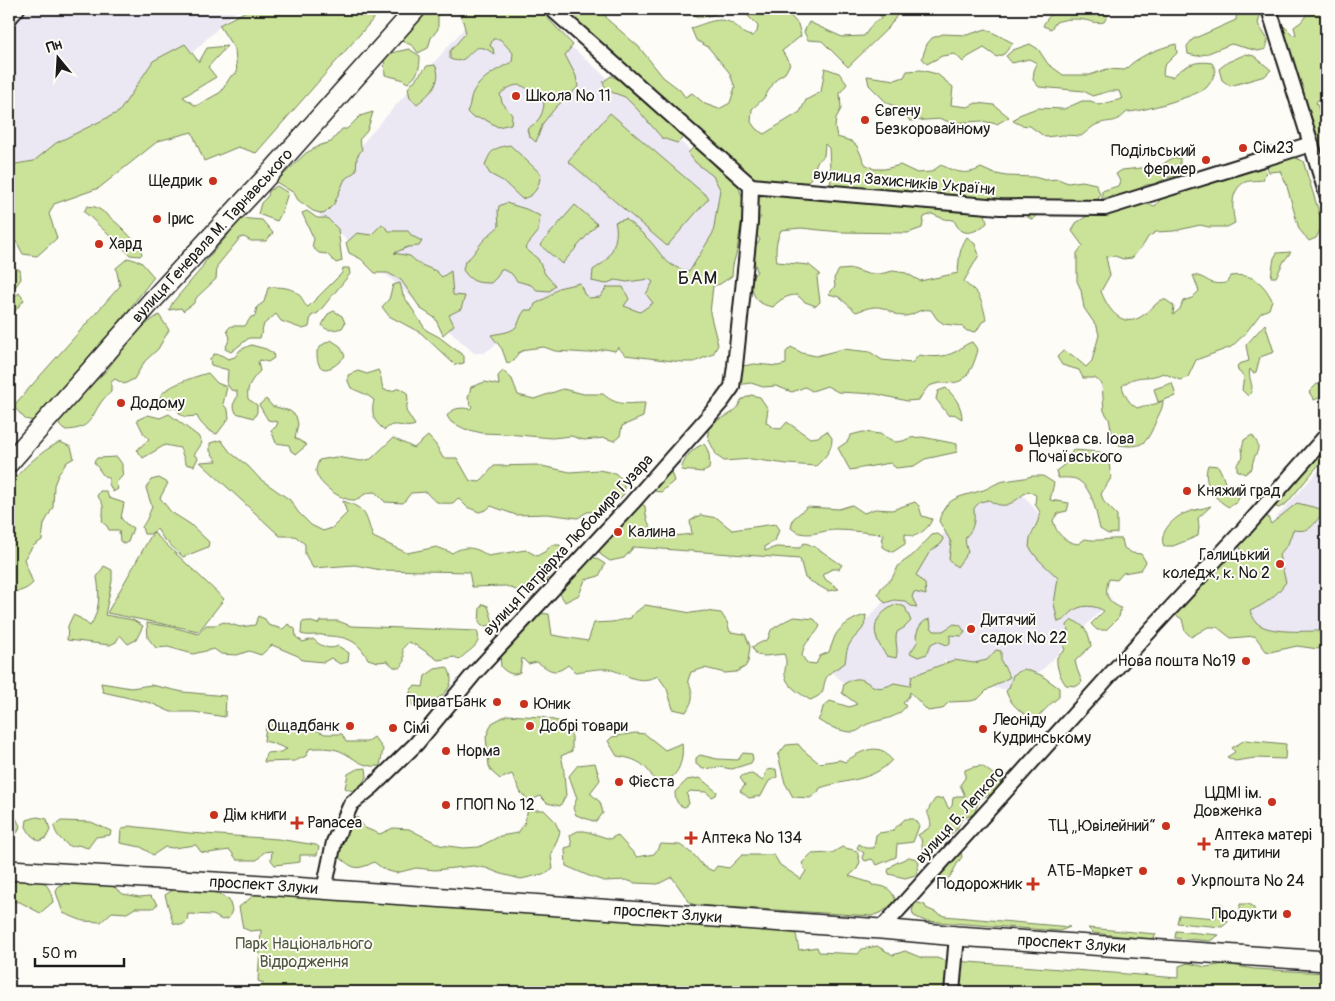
<svg xmlns="http://www.w3.org/2000/svg" width="1335" height="1001" font-family="Pangolin,sans-serif">
<rect width="100%" height="100%" fill="#fdfcf7"/>
<filter id="ink" filterUnits="userSpaceOnUse"><feTurbulence type="fractalNoise" baseFrequency=".02" numOctaves="2"/><feDisplacementMap in="SourceGraphic" scale="10" xChannelSelector="R" yChannelSelector="G"/><feConvolveMatrix kernelMatrix="1 2 1 2 8 2 1 2 1" color-interpolation-filters="sRGB"/></filter>
<g filter="url(#ink)">
<g fill="#ece8f3">
<polygon points="27,9 238,9 190,55 70,159 9,163 9,29"/>
<polygon points="481,9 528,9 728,183 705,326 546,310 484,353 474,353 308,205"/>
<polygon points="1326,462 1326,643 1185,619 1284,509"/>
<polygon points="1023,495 1112,599 1045,667 1018,691 975,686 945,660 884,721 826,666 970,504"/>
</g>
<g fill="#cbe399" stroke="#74805a">
<polygon points="250,9 382,9 256,153 238,147 204,161 192,132 158,141 99,188 54,204 49,214 57,238 37,256 23,254 16,241 9,245 9,165 34,161 56,143 119,112 153,61 185,44 199,62 207,48 227,46 208,67 216,77 183,97 196,106 221,92 231,76 237,73 235,50 219,25"/>
<polygon points="428,9 443,9 438,15 438,29 431,38 428,48 418,53 413,46 403,41 405,33"/>
<path d="M457,9H539L573,45L565,55L576,76L578,87L556,107L543,123L536,142L529,136L527,129C538,122 543,116 544,103C526,89 522,76 500,94L502,102L512,115L511,124L498,127L484,119L472,117L467,112C471,104 470,98 473,92C481,78 497,69 512,62L513,53L500,39H493L490,46L493,48L494,54C491,52 486,48 483,48C469,44 469,67 450,59V51L466,33L463,21Z"/>
<path d="M564,9H601L608,20L639,47L663,77L680,90L685,97L692,93L705,104L719,109L730,103L735,87L729,72L708,47L696,40L691,28C705,24 720,15 733,24C742,29 740,34 752,36L757,32L758,26L743,11L744,9H784L798,24L801,36L782,51L790,64L785,73L777,78L763,99L752,109L751,122L756,129L764,134L800,112L806,100L821,92L825,68L839,73L847,84L840,93L841,109L836,118L835,127L837,137L851,141L857,146L865,164L874,169H885L900,165L917,173L931,172L941,165C956,172 966,176 981,168L992,173L1006,176L1034,177L1045,180L1058,179L1068,183L1082,181L1096,184L1100,194L1097,202L1037,214L1033,220L1026,216L1023,204L1004,202L985,198L981,204L985,213L987,223C974,234 961,238 954,220L944,219L932,214L924,217L922,228L908,233L840,232L801,228L781,230C776,241 775,249 777,262L809,265L820,274L817,278L820,302L816,306L805,302L797,295C787,295 779,300 773,307C756,304 752,296 751,279L757,271L751,251L760,240L753,229L761,217L755,216V202L766,192L958,199L937,194L831,188L829,148L825,144L824,156L817,162L811,178L802,188L751,179L732,162L726,153L685,136L677,143L662,138L638,110L625,97L606,90L603,82L611,76L625,82L565,16Z"/>
<polygon points="689,9 716,9 716,14 698,18"/>
<polygon points="878,9 901,9 889,27 848,67 822,41 808,40 804,32 809,22 842,37 864,36 874,22 882,18 877,11"/>
<path d="M1082,9L1090,11L1118,9L1106,13L1108,15L1104,22C1094,24 1093,21 1084,20C1075,18 1065,19 1056,22L1051,29L1043,26C1051,8 1064,9 1082,9Z"/>
<polygon points="1237,9 1258,9 1260,16 1258,24 1268,40 1266,49 1258,51 1231,44 1206,54 1197,56 1188,54 1187,46 1193,39 1236,20"/>
<path d="M1311,9H1326V101L1318,100L1316,102C1323,120 1326,139 1326,159H1325L1316,153L1279,31L1282,26L1285,27L1293,35H1296L1294,27L1301,22Z"/>
<polygon points="986,29 1013,43 1004,54 997,57 984,48 968,57 963,62 955,54 942,56 927,64 922,58 927,44 932,38 943,34 967,35"/>
<path d="M1030,44L1038,49L1048,64L1063,75H1090L1107,69L1125,70C1136,57 1159,48 1176,44L1177,53L1164,66L1163,75L1172,77C1185,66 1194,60 1212,63L1216,71C1213,77 1211,83 1206,88C1196,96 1141,112 1127,112C1114,125 1112,119 1098,124C1092,126 1087,132 1081,136L1063,135L1045,137L1030,126L1021,125L1013,121L1019,115L1037,108L1064,109L1082,101H1091L1099,105L1122,99L1119,91H1110L1092,96L1084,91L1039,87L1033,80L1034,71L1037,63L1029,59L1012,63L1006,56L1013,50Z"/>
<path d="M409,49L420,56C420,69 418,75 408,83L401,79L385,75L384,58L391,53Z"/>
<polygon points="1246,54 1254,56 1271,70 1265,76 1230,86 1222,80 1219,69 1228,62"/>
<path d="M435,65C444,81 429,95 417,104L410,98L408,88L427,66Z"/>
<polygon points="921,70 937,74 953,87 951,105 968,107 976,103 994,105 1009,117 997,124 982,121 951,123 942,119 910,121 898,108 886,102 869,85 867,76 895,80 904,77 907,71"/>
<polygon points="373,112 367,131 359,140 362,149 357,157 356,171 345,179 334,204 324,214 313,211 298,200 294,193 276,182 306,153 321,145 331,142 342,129 347,129 360,116"/>
<polygon points="610,113 709,198 667,246 568,161"/>
<path d="M510,145L541,174C538,188 536,195 522,199L503,181L490,174L485,166C490,150 494,148 510,145Z"/>
<path d="M694,147L705,154L720,171L729,175L737,182L743,199L745,211L741,224L737,251L733,265L732,276L720,284L713,286L710,313L718,345L713,354L694,362H681L625,355L618,347L615,351L605,349L588,353L555,351L544,347L527,349L518,353L514,361L507,363L502,349L491,335C499,333 514,333 518,324C520,319 521,315 525,310H533L535,304L548,297L558,288L580,283L584,294L589,298L600,297L607,287H623L629,299L624,306L640,312L653,303L646,294L653,282L649,279L627,282L615,280L605,284L592,281L593,270C597,267 603,264 606,260C614,251 619,233 615,222L626,219C633,226 643,233 650,241C666,259 663,264 689,272L713,233L720,189L713,176L696,163L688,153Z"/>
<polygon points="1291,156 1303,161 1323,225 1316,238 1309,241 1299,229 1286,183 1280,171 1269,172 1266,165"/>
<polygon points="1172,158 1180,158 1180,166 1184,170 1182,175 1167,178 1155,184 1146,185 1139,189 1118,197 1111,196 1102,199 1102,191 1118,186 1120,181 1116,174 1122,170 1160,166"/>
<path d="M1260,164L1266,171L1263,180C1257,181 1248,180 1243,183C1230,192 1232,210 1235,223L1227,227H1209L1200,225L1174,231L1156,232L1148,237L1144,244L1132,258L1123,259L1115,256L1106,257L1110,275L1101,291C1107,308 1122,330 1142,316C1149,312 1154,305 1161,300H1166L1174,306L1173,315L1180,309L1183,301L1192,298L1199,291L1193,275C1209,277 1207,286 1226,283L1231,276C1252,273 1263,282 1272,300L1269,309L1261,313L1244,335L1231,347L1196,360L1188,377L1180,380L1163,373C1147,381 1138,372 1122,386C1125,396 1128,402 1137,408C1145,405 1153,406 1162,401L1158,402L1154,389L1172,383L1176,396L1163,400C1163,409 1160,411 1157,419C1147,441 1146,449 1119,445L1113,439L1109,419L1104,411L1102,384L1095,378H1083L1079,370L1062,365L1057,357L1063,351L1072,355L1086,367L1092,361L1099,335L1097,327L1084,308L1081,290L1077,281V253L1083,246L1072,231L1076,223L1092,213L1136,202L1155,206L1165,194L1209,184Z"/>
<polygon points="277,186 288,193 281,214 277,221 258,214 261,203 268,196 269,191"/>
<path d="M506,203L526,209L540,216L538,232L525,248L538,259L545,274L555,285L550,291L537,290L531,285L517,281L511,273L501,269L497,277L491,283C477,283 471,282 463,270L465,261C474,256 476,248 484,240C488,235 494,231 499,226L498,211L499,206Z"/>
<polygon points="575,205 597,224 562,264 540,245"/>
<path d="M87,206C90,207 92,206 95,207C106,211 140,243 142,254L140,256L130,255L88,215L84,212Z"/>
<polygon points="307,211 317,218 327,218 338,229 342,261 336,263 327,254 319,253 312,247 314,239 302,213"/>
<polygon points="238,218 262,220 273,233 266,241 251,241 244,237 240,238 217,266 216,279 197,297 193,304 183,311 181,308 169,310 173,302 201,269 206,260 228,235"/>
<polygon points="382,224 389,231 408,231 412,236 422,241 419,246 408,247 394,253 410,256 419,264 436,271 442,277 451,271 453,295 465,296 461,309 449,315 454,325 443,335 435,318 421,309 401,280 388,273 375,273 361,259 349,253 346,243 357,233 371,235"/>
<path d="M967,237L975,244L979,255L964,281C968,287 972,287 976,292C981,297 985,313 986,320L982,322L976,332L967,331L961,326L944,324L937,319L931,310C918,308 916,315 905,316C897,317 890,310 883,308C874,305 865,309 856,312L839,297L829,294L835,286L834,278L839,270L853,269L868,274H880L893,271L906,273L920,281L958,273C959,259 959,249 967,237Z"/>
<polygon points="1291,252 1284,261 1276,277 1271,277 1274,258 1277,253"/>
<polygon points="128,258 141,262 154,277 116,326 33,421 25,419 15,408 16,403 120,286 116,268"/>
<polygon points="9,265 20,270 21,279 9,295"/>
<path d="M343,268H349L350,274L318,313L311,316L309,327L303,329L281,321L276,314L264,324L260,338H249L231,352L225,349L230,338L227,330L231,326H245L251,317L255,316L257,307L264,302L268,288C279,286 294,287 301,297C304,301 303,304 308,307L342,273Z"/>
<polygon points="400,283 403,295 426,330 439,337 464,356 464,363 455,365 421,333 389,316 382,307 389,299 393,285"/>
<polygon points="19,293 24,300 9,318 9,301"/>
<path d="M334,311L342,316L345,323L342,328C335,330 326,332 322,325L328,314Z"/>
<path d="M159,315L169,330L158,349L145,361L134,379L124,384L115,379L111,382V392C89,409 98,430 64,430L59,425C62,401 91,387 106,371C112,364 117,356 122,349C132,335 145,324 159,315Z"/>
<path d="M1265,324L1274,352L1260,357L1256,372L1253,373L1250,369C1247,380 1257,387 1248,396L1242,390L1244,376L1238,371L1237,366L1239,364L1249,361L1246,345Z"/>
<path d="M331,340L340,346L345,356C333,370 316,378 317,351L322,345Z"/>
<path d="M972,342L978,350C975,360 971,375 960,381C951,385 939,380 928,387C925,390 921,396 919,400L907,401L876,394L838,392L827,386L812,391L805,387L792,392L776,386L763,387L751,383L736,385L732,368L754,364L778,366L786,364V352L791,347L802,353L816,356L843,349L870,352L882,360L912,363L919,355C931,357 943,358 955,352C961,349 963,345 972,342Z"/>
<path d="M251,345L266,349L273,353L274,358L268,362L260,360L258,362L260,371C252,379 246,387 248,399L257,405V412L254,418L236,413L233,405L237,397V391L231,390L227,384L228,370L211,365L210,359L214,354L221,355L228,359L235,357L240,350Z"/>
<path d="M378,370C383,379 380,382 384,390L392,391L399,388L407,393L408,400L406,411L415,425C404,430 394,419 385,430C373,422 371,413 374,400L367,395L351,388L348,381V375L358,371L367,374Z"/>
<path d="M503,371L512,379L518,395L534,399L563,389L584,394H603C618,407 627,403 645,403L643,417L622,426L620,436L614,441L605,438L584,440L571,436L552,438L507,434L482,433L465,429L451,422L447,416C452,408 461,407 470,409L472,407L468,398L471,387L485,382L499,385L498,376Z"/>
<path d="M208,373L217,383L227,387L223,404L228,410L229,418L217,434C209,432 200,424 197,416L185,417L180,414L177,408L160,407C160,403 159,399 161,395C168,385 197,376 208,373Z"/>
<polygon points="1326,383 1326,395 1314,400 1309,392 1317,384 1324,385"/>
<path d="M946,388C955,397 962,406 962,419L954,414L949,416L936,399L938,391Z"/>
<path d="M751,395L760,397L768,409L766,422L773,428L781,429L787,422L810,438L818,437L827,431L832,438C832,451 825,457 816,466L787,464L751,459L724,461L717,456L709,440L707,425C720,418 737,415 741,400Z"/>
<polygon points="266,399 272,406 290,411 296,416 298,424 295,438 307,445 296,454 291,451 289,445 276,443 271,430 276,427 278,422 268,420 259,405"/>
<polygon points="169,414 198,436 202,443 194,455 198,458 194,466 186,464 180,448 165,445 143,458 137,450 149,439 144,434 137,420 148,415 160,418"/>
<polygon points="863,432 880,434 895,442 903,441 910,438 922,437 957,444 957,452 925,459 914,466 896,468 890,463 850,470 838,448 847,442 851,435"/>
<path d="M1252,435C1265,451 1253,451 1252,468L1245,474L1237,470V464L1243,457L1242,448L1244,440Z"/>
<path d="M428,436L436,445L443,458H457L470,481L480,482L494,466L537,465L570,472L598,470L615,473L624,481V494L619,499L608,503L597,511L587,512L578,518L547,514L516,515L491,506L486,510L479,512L467,507L458,498L453,503C438,504 435,503 426,492L411,493L403,503L385,502L375,492C362,492 362,499 354,500C342,501 317,484 316,471C316,468 318,463 319,460L336,457L361,461L371,459L393,438L414,448Z"/>
<polygon points="1326,437 1326,456 1287,503 1279,508 1271,505"/>
<path d="M221,440L231,453L248,466L260,479L290,500L298,512L311,525L323,531L332,528L347,513L343,501C368,509 365,515 373,537L407,553L437,547L452,553C465,545 476,547 488,556L526,550L537,556L546,551L551,545H560L563,552L549,573L546,582L521,592L506,586L472,587L469,572L381,570L355,565L313,568L305,554V544L295,536H280L200,462L217,461L210,451V443Z"/>
<path d="M60,442L71,447L74,458L67,462L58,475L54,485L53,507L44,524L42,540L33,546L24,559L33,583C26,590 19,593 9,591V486C21,469 41,451 60,442Z"/>
<path d="M704,444C710,452 710,459 709,469L703,472L681,470C684,458 692,448 704,444Z"/>
<path d="M1073,450L1100,452L1108,456L1111,478L1101,494L1104,502L1117,515V533L1108,534L1100,529C1096,513 1093,489 1078,480C1073,477 1064,478 1058,478L1056,471L1064,465Z"/>
<polygon points="117,457 122,464 122,470 123,475 116,483 118,489 113,492 109,484 109,479 103,475 94,462 97,458"/>
<path d="M1208,465L1218,466C1223,473 1223,481 1228,488L1236,484L1243,489L1237,502L1229,507C1213,499 1202,482 1208,465Z"/>
<polygon points="671,472 674,481 661,492 653,491 651,486 662,474"/>
<path d="M1032,476H1043L1054,483L1050,500L1069,503L1067,511L1058,513L1053,520C1056,534 1065,542 1078,544L1085,539C1098,542 1109,538 1122,539L1124,548L1132,553L1141,554L1146,562L1141,570L1123,573L1117,580L1109,579C1104,594 1106,601 1121,608L1119,617L1106,630H1097L1091,624L1104,611C1095,605 1080,604 1072,612C1065,618 1067,619 1058,622L1054,604L1058,578L1038,559L1029,547L1030,538L1038,521L1040,512L1035,504L1036,495L1028,491C1014,501 1006,512 989,500L980,502L974,508C974,513 975,520 973,525C970,538 961,532 968,552L957,567L949,560L951,542L939,521C945,497 960,497 980,491C989,489 996,482 1005,481C1015,479 1023,479 1032,476Z"/>
<path d="M159,478L168,483L160,498L171,512L190,524L209,542L208,547L183,557L163,538L157,529L150,534H144L142,527C148,519 148,515 152,507L146,488L151,480Z"/>
<path d="M100,491H106L109,498L124,503L121,518L125,523L133,528L128,542L124,544L120,541L119,530H109L107,526L102,522C103,511 106,505 97,496Z"/>
<path d="M634,500L645,506C647,540 666,537 692,534L690,521L700,515L717,518L732,530L775,524L779,530L775,541L765,546V551L776,547L800,548L804,543C814,544 832,559 842,565L839,569H832L823,574L825,579L839,589L828,591L805,578L800,559L634,547L624,558L610,561L601,555L598,550C605,539 610,535 622,534C620,519 625,511 634,500Z"/>
<path d="M915,502L919,506L922,516L932,519C930,526 922,534 913,536C911,536 908,534 905,534V544L893,552L882,547L883,534C867,533 851,530 836,530C820,530 806,540 791,528L793,519L807,507L839,509L852,505L864,513L875,509L892,510Z"/>
<path d="M1297,503L1321,509V515C1311,528 1310,532 1293,530L1288,544L1279,555L1286,582C1276,596 1266,604 1250,611C1252,615 1254,619 1256,622C1267,634 1304,631 1319,631L1325,644L1318,649L1297,646L1270,652L1266,651L1255,636L1231,638L1217,627H1208L1191,637L1185,631L1182,619L1171,612L1231,552L1239,559L1245,557L1236,540L1255,520L1267,515L1271,524Z"/>
<path d="M1211,506L1198,518L1199,527L1198,536L1173,546H1164C1158,534 1172,519 1183,514C1192,510 1202,509 1211,506Z"/>
<polygon points="153,532 224,599 199,631 107,613"/>
<polygon points="938,534 943,538 942,543 929,553 916,575 925,584 926,595 914,592 912,597 917,607 911,606 905,601 894,600 885,603 878,594 881,588 892,578 899,565 913,555 932,535"/>
<path d="M589,554L605,564L599,576L585,580L579,595L565,602L557,589C562,563 565,564 589,554Z"/>
<path d="M104,566L112,570V581L105,615L133,620L143,626L136,640L128,644L120,635L116,642L110,645L67,640L68,626L73,615L80,618L90,626C100,611 100,594 97,577Z"/>
<polygon points="483,604 488,606 493,622 488,626 482,626 479,623 480,608"/>
<path d="M897,604L905,607L911,621L905,627L897,632C894,642 899,648 896,658L887,656C870,635 870,616 897,604Z"/>
<path d="M645,605L691,613L705,611L721,613L727,622L730,632L745,634L750,646L748,662L745,667L736,672L725,673L705,668L691,672L688,680C694,695 694,699 686,712L673,709L667,689L658,676C636,686 627,673 608,669C600,668 584,671 575,672L568,665C554,676 550,670 537,662L528,664L522,658L520,672C513,677 506,672 501,667L500,652L534,613L549,614L552,635L588,641L594,623L612,622L631,618L632,615Z"/>
<path d="M866,615C866,633 855,632 848,647C846,652 846,657 845,663C840,667 832,670 828,675C820,687 829,693 810,700C800,693 783,685 785,670C786,663 787,661 784,654L765,656L757,655L752,647L768,639L771,630L787,620L795,617L814,619L820,626C813,640 804,639 802,656L807,663L816,664L820,656L829,652C831,647 833,641 835,636C840,626 855,617 866,615Z"/>
<path d="M258,616L265,619L268,625L283,629L288,624L295,629L296,637L303,642L313,639C319,645 329,651 338,646L349,653L348,662L340,664L331,658L324,662L302,660L298,656L272,645L261,655L249,651L237,655L221,654L214,649L193,654L168,647L156,648L148,638L147,623L172,627L198,634L206,625H216L224,622L240,627L255,625Z"/>
<path d="M930,619L931,627L934,631H943L954,624L960,625L965,632L962,636L950,635V643L947,645L937,641L931,644L927,654L918,657L910,653L918,641L916,636C918,628 921,621 930,619Z"/>
<path d="M1072,620C1085,625 1089,633 1091,646L1075,661L1077,669L1082,682L1077,686L1066,685C1060,677 1056,667 1057,657L1065,650L1061,639L1068,631L1067,625Z"/>
<path d="M308,621L318,624L320,621H338L351,626L477,631C483,646 469,649 459,660L455,657L438,660L419,647L409,642C398,651 405,650 404,660C404,663 402,666 400,668L394,667L387,661L378,662L368,659C358,641 348,637 329,636C325,636 321,634 317,635C310,635 308,636 301,634L302,622Z"/>
<path d="M996,650L1001,651V661L1010,677L987,690L978,699L971,701L949,702L942,709L928,711L910,692L909,696L903,703L906,706C896,720 883,718 868,724C862,726 859,733 851,732C842,732 825,725 818,720L821,715L823,707L830,701L849,707L857,704L842,693L844,684C870,667 866,699 894,683L910,686L912,676L954,660L974,663L987,660Z"/>
<path d="M447,667C462,690 432,705 413,706L409,696L411,689L415,686L423,687L425,676L435,669Z"/>
<path d="M1024,669L1041,675L1059,688V697C1049,704 1043,713 1034,720C1022,713 1010,705 1006,691L1009,688L1013,675Z"/>
<polygon points="101,683 131,688 151,685 183,692 226,696 225,717 194,712 171,712 151,703 103,692"/>
<path d="M507,715L541,717L566,723L572,737V751L561,756C565,769 564,782 566,795L560,806L547,803L540,796L530,801L521,793L512,774L500,779L492,772L489,766L486,737L492,723Z"/>
<path d="M293,723L302,724L325,734H342L346,742H367L374,737L383,749L380,766C361,768 356,758 340,751C333,748 316,747 309,749L306,756L295,761L264,762L266,753L281,752L287,749L272,743L264,741L266,726L277,724Z"/>
<path d="M635,733L645,734L665,750L682,743C684,763 678,779 657,785C647,765 639,759 617,756L608,741L612,737Z"/>
<polygon points="1245,740 1286,744 1285,759 1255,758 1235,761 1227,757 1235,752 1232,748"/>
<path d="M798,744L803,750L819,763L840,760L845,762C855,755 870,745 883,751C886,753 889,757 892,760C872,782 846,779 820,788L818,792L810,798L793,797L785,783L778,755L786,745Z"/>
<polygon points="743,753 752,754 753,759 751,763 732,769 720,767 703,769 696,764 696,758 700,755 717,759 738,760"/>
<polygon points="595,763 600,780 590,793 600,802 603,813 596,822 576,815 573,808 577,798 569,776 578,765"/>
<path d="M982,766L1001,780C1000,792 990,795 980,798L974,814L962,819L956,830L942,841L936,848L923,851L921,839L918,835L929,828L931,825C929,809 923,817 935,799L943,798L949,809L952,806L953,798L956,796H965L960,785L965,778V770L973,767Z"/>
<polygon points="366,768 367,777 355,792 345,788 348,774 357,769"/>
<polygon points="776,769 777,777 769,781 761,796 749,798 740,791 745,785 740,778 743,775 752,774 763,781 767,770"/>
<path d="M700,778L717,792L716,795L712,797L706,792L690,791L687,794L689,804L685,807C677,806 675,799 675,792L687,780Z"/>
<path d="M528,810H544L554,820L560,832L551,856L553,869L547,873L521,879L501,874L486,868L473,866L435,870L416,868L396,873L385,870L374,862C353,873 352,866 335,854L346,831L357,817L365,828L380,834L393,828L409,829L440,845L463,848L479,847L500,836L518,833L524,824Z"/>
<polygon points="9,814 14,814 20,826 18,832 9,839"/>
<polygon points="37,817 47,819 50,830 46,838 39,841 31,835 26,827 27,820"/>
<polygon points="905,819 914,819 919,826 913,842 897,844 896,857 877,865 872,859 865,861 862,857 864,853 857,848 859,844 866,848 874,848 876,835 879,833 892,831"/>
<path d="M61,821L91,822L111,831L110,835L96,837L88,848L78,845L71,847C62,841 56,836 54,826Z"/>
<polygon points="129,826 189,833 278,839 316,845 319,847 317,855 300,855 300,862 275,865 271,860 272,851 264,852 257,860 237,860 230,850 208,853 201,852 196,845 173,848 165,847 153,855 141,847 120,843 121,830"/>
<path d="M578,831H585L610,839L617,835L637,857L654,854L661,844L680,845L694,855L703,866L713,871L717,866L729,868L742,855H774L780,865L801,879L806,871L802,863L811,854L832,853L842,847L857,851L860,862L857,869L849,876L871,883L872,885C886,886 891,888 896,901L882,912L872,916L695,905L690,903L672,877L658,884L635,883L626,880L604,881L589,876L566,866L565,848L572,846L570,835Z"/>
<path d="M961,853L962,857C951,870 953,884 933,882L953,854Z"/>
<polygon points="909,857 917,859 919,863 916,875 905,878 889,874 888,870 894,864"/>
<path d="M9,869C31,874 49,876 53,902L40,913L20,902L9,901Z"/>
<polygon points="76,880 106,881 123,894 139,897 150,896 158,904 153,908 135,908 127,913 112,912 101,922 83,921 63,913 56,892 58,886"/>
<polygon points="176,888 217,893 229,900 232,910 229,918 222,920 213,915 188,914 187,921 182,925 173,923 165,895"/>
<polygon points="257,893 782,930 796,934 799,950 817,947 819,952 858,954 862,949 877,946 893,955 905,951 922,958 937,958 942,960 1179,978 1179,966 1188,963 1206,967 1225,964 1254,969 1326,973 1326,992 242,992 239,990 262,985 264,983 258,981 261,930 250,931 243,928 239,907"/>
<polygon points="915,902 925,905 926,908 944,916 1070,927 1060,931 925,921 914,916 912,911"/>
<polygon points="1215,904 1222,904 1228,922 1222,927 1177,923 1179,915 1216,918"/>
<polygon points="1240,904 1249,904 1254,908 1254,916 1240,916"/>
<polygon points="1088,928 1156,934 1154,938 1148,939 1093,933"/>
<polygon points="1176,931 1219,935 1210,941 1175,938"/>
</g>
<g fill="none" stroke-linecap="round" stroke-linejoin="round">
<defs>
<g id="street">
<polyline points="552,9 751,186 1000,207 1105,208 1311,144"/>
<polyline points="1269,9 1326,192"/>
<polyline points="9,18 17,9"/>
<polyline points="324,890 334,842 351,804 373,786 416,744 473,675 632,503 722,401 732,387 735,366 750,223 751,186"/>
<polyline points="881,929 1155,625 1245,528 1326,436"/>
<polyline points="952,992 957,936"/>
</g>
<g id="secondary">
<path id="s1" d="M9,463L150,303L272,171L416,9"/>
<path id="s2" d="M9,870L264,885L881,929L957,936L1326,961"/>
</g>
</defs>
<use href="#street" stroke="#1c1c1c" stroke-width="18"/>
<use href="#secondary" stroke="#1c1c1c" stroke-width="22"/>
<use href="#street" stroke="#fdfcf7" stroke-width="14"/>
<use href="#secondary" stroke="#fdfcf7" stroke-width="19"/>
</g>
</g>
<g fill="#c8321e" stroke="#fdfcf7" stroke-width="2">
<circle cx="516" cy="96" r="5"/>
<circle cx="865" cy="120" r="5"/>
<circle cx="1243" cy="148" r="5"/>
<circle cx="1206" cy="160" r="5"/>
<circle cx="213" cy="181" r="5"/>
<circle cx="157" cy="219" r="5"/>
<circle cx="99" cy="244" r="5"/>
<circle cx="121" cy="403" r="5"/>
<circle cx="1019" cy="448" r="5"/>
<circle cx="1187" cy="491" r="5"/>
<circle cx="618" cy="532" r="5"/>
<circle cx="1280" cy="564" r="5"/>
<circle cx="971" cy="629" r="5"/>
<circle cx="1246" cy="661" r="5"/>
<circle cx="497" cy="702" r="5"/>
<circle cx="524" cy="704" r="5"/>
<circle cx="350" cy="726" r="5"/>
<circle cx="530" cy="726" r="5"/>
<circle cx="393" cy="728" r="5"/>
<circle cx="983" cy="729" r="5"/>
<circle cx="446" cy="751" r="5"/>
<circle cx="619" cy="782" r="5"/>
<circle cx="1272" cy="802" r="5"/>
<circle cx="446" cy="805" r="5"/>
<circle cx="214" cy="815" r="5"/>
<path d="M294.5 815.5h5v5h5v5h-5v5h-5v-5h-5v-5h5z"/>
<circle cx="1166" cy="826" r="5"/>
<path d="M688.5 830.5h5v5h5v5h-5v5h-5v-5h-5v-5h5z"/>
<path d="M1201.5 836.5h5v5h5v5h-5v5h-5v-5h-5v-5h5z"/>
<circle cx="1143" cy="871" r="5"/>
<circle cx="1181" cy="881" r="5"/>
<path d="M1030.5 876.5h5v5h5v5h-5v5h-5v-5h-5v-5h5z"/>
<circle cx="1287" cy="914" r="5"/>
</g>
<g text-anchor="middle" dominant-baseline="central" stroke-width="4" stroke-linejoin="round" paint-order="stroke">
<g font-size="16" fill="#1c1c1c" stroke="#fdfcf7" text-anchor="start">
<text x="526" y="96">Школа № 11</text>
<text x="875" y="111">Євгену<tspan x="875" dy="18">Безкоровайному</tspan></text>
<text x="1253" y="148">Сім23</text>
<text x="1196" y="151" text-anchor="end">Подільський<tspan x="1196" dy="18">фермер</tspan></text>
<text x="203" y="181" text-anchor="end">Щедрик</text>
<text x="167" y="219">Ірис</text>
<text x="109" y="244">Хард</text>
<text x="131" y="403">Додому</text>
<text x="1029" y="439">Церква св. Іова<tspan x="1029" dy="18">Почаївського</tspan></text>
<text x="1197" y="491">Княжий град</text>
<text x="628" y="532">Калина</text>
<text x="1270" y="555" text-anchor="end">Галицький<tspan x="1270" dy="18">коледж, к. № 2</tspan></text>
<text x="981" y="620">Дитячий<tspan x="981" dy="18">садок № 22</tspan></text>
<text x="1236" y="661" text-anchor="end">Нова пошта №19</text>
<text x="487" y="702" text-anchor="end">ПриватБанк</text>
<text x="534" y="704">Юник</text>
<text x="993" y="720">Леоніду<tspan x="993" dy="18">Кудринському</tspan></text>
<text x="340" y="726" text-anchor="end">Ощадбанк</text>
<text x="540" y="726">Добрі товари</text>
<text x="403" y="728">Сімі</text>
<text x="456" y="751">Норма</text>
<text x="629" y="782">Фієста</text>
<text x="1262" y="793" text-anchor="end">ЦДМІ ім.<tspan x="1262" dy="18">Довженка</tspan></text>
<text x="456" y="805">ГПОП № 12</text>
<text x="224" y="815">Дім книги</text>
<text x="307" y="823">Panacea</text>
<text x="1156" y="826" text-anchor="end">ТЦ „Ювілейний“</text>
<text x="1214" y="835">Аптека матері<tspan x="1214" dy="18">та дитини</tspan></text>
<text x="701" y="838">Аптека № 134</text>
<text x="1133" y="871" text-anchor="end">АТБ-Маркет</text>
<text x="1191" y="881">Укрпошта № 24</text>
<text x="1023" y="884" text-anchor="end">Подорожник</text>
<text x="1277" y="914" text-anchor="end">Продукти</text>
</g>
<g font-size="16" fill="#1c1c1c" stroke="#fdfcf7">
<text transform="translate(904 182) rotate(5)">вулиця Захисників України</text>
<text stroke="none"><textPath href="#s1" startOffset="305">вулиця Генерала М. Тарнавського</textPath></text>
<text transform="translate(568 545) rotate(-47)">вулиця Патріарха Любомира Гузара</text>
<text transform="translate(960 815) rotate(-48)">вулиця Б. Лепкого</text>
<text stroke="none"><textPath href="#s2" startOffset="255">проспект Злуки</textPath></text>
<text stroke="none"><textPath href="#s2" startOffset="660">проспект Злуки</textPath></text>
<text stroke="none"><textPath href="#s2" startOffset="1065">проспект Злуки</textPath></text>
</g>
<g font-size="16" fill="#515842" stroke="#fdfcf7">
<text x="304" y="944">Парк Національного<tspan x="304" dy="18">Відродження</tspan></text>
</g>
<g font-size="19" letter-spacing="1" fill="#1c1c1c" stroke="#fdfcf7">
<text x="698" y="278">БАМ</text>
</g>
</g>
<rect width="1335" height="1001" fill="none" stroke="#fdfcf7" stroke-width="30"/>
<rect x="15" y="15" width="1305" height="971" fill="none" stroke="#1c1c1c" stroke-width="2" filter="url(#ink)"/>
<g transform="translate(58 58) rotate(342)" stroke="#fdfcf7" stroke-width="4" paint-order="stroke">
<path d="M0-4L9 19L0 12L-9 19Z" fill="#1c1c1c"/>
<text y="-8" font-size="14" font-weight="bold" text-anchor="middle" fill="#1c1c1c">Пн</text>
</g>
<path d="M35 958v8h89v-8" fill="none" stroke="#1c1c1c" stroke-width="2.5"/>
<text x="42" y="958" font-size="15" fill="#1c1c1c" stroke="#fdfcf7" stroke-width="4" paint-order="stroke">50 m</text>
</svg>
